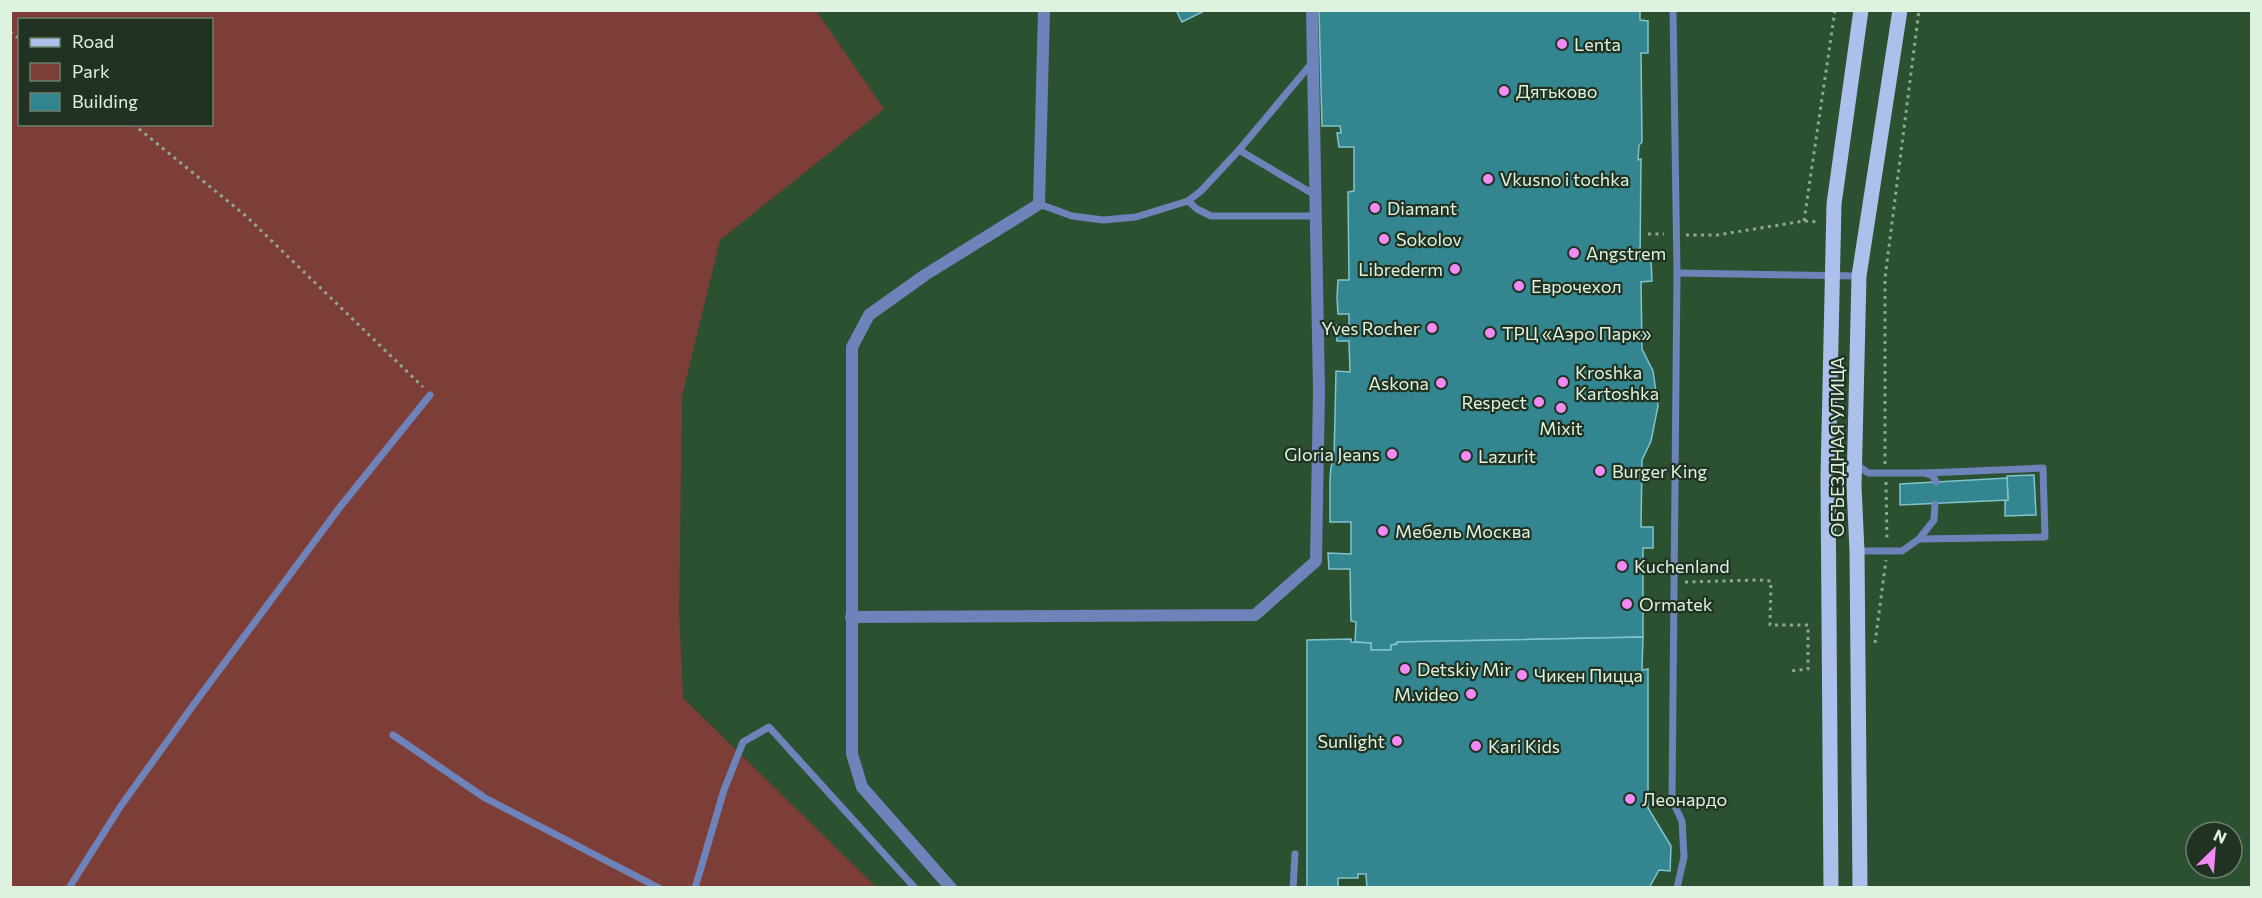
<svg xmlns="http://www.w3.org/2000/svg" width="2262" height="898" font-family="Commissioner,sans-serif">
<rect width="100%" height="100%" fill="#2c5130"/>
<path fill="#7e3e38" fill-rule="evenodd" d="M10,11H816L884,109L720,240L682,396L679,611L683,698L876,887H11ZM20,20H212V124H20Z"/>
<g fill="#33858f" stroke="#7fc4cd" stroke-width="1.5">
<polygon points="1176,10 1206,10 1182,22"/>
<polygon points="1319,10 1640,10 1640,20 1648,21 1648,53 1641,53 1642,142 1639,145 1638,160 1641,159 1640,260 1651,260 1652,281 1641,282 1642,349 1653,371 1658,406 1651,441 1642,460 1641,527 1653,527 1653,548 1643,548 1643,637 1397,642 1397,644 1391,645 1391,650 1371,650 1371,643 1355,642 1356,622 1351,621 1350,569 1329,569 1328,553 1351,554 1351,522 1330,522 1330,479 1331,467 1334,459 1336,371 1350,372 1349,341 1337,341 1337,325 1349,326 1349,314 1338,314 1337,298 1338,280 1349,280 1348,192 1354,191 1354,147 1339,147 1337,133 1341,133 1340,126 1322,126"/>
<polygon points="2034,475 2036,515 2005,516 2005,501 2008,500 2007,476"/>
<polygon points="2007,478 2008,500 1900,505 1900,484"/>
<polygon points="1643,637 1642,670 1648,669 1648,808 1671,846 1670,871 1659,870 1649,888 1367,888 1366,874 1358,874 1358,878 1338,878 1338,888 1307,888 1307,640 1351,639 1351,642 1371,643 1371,650 1391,650 1391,645 1397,644 1397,642"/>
</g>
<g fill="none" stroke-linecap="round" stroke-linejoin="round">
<g stroke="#8da98f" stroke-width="3" stroke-dasharray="3 4.5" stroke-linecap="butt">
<polyline points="10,32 20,39"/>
<polyline points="133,124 246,216 423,387"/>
<polyline points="1804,221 1835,10"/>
<polyline points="1648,234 1664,234"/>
<polyline points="1686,235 1717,235 1804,221 1819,222"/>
<polyline points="1885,464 1885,278 1919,10"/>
<polyline points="1886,482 1887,542"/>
<polyline points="1685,582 1760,580 1771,581 1770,625 1808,625 1808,669 1791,671"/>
<polyline points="1875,643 1886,560"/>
</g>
<g stroke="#6d83b9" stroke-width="7">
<polyline points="1673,10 1677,273 1672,800 1682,821 1684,857 1677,888"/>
<polyline points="1239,150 1315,195"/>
<polyline points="1188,201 1197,209 1211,216 1315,216"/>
<polyline points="1039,204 1072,216 1103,220 1136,217 1188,201 1201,191 1239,150 1311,64"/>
<polyline points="1677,273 1859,276"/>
<polyline points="1856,464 1868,473 1925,473 1933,476 1936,482"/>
<polyline points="1919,539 2045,537 2043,468 1925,473"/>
<polyline points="1857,551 1902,551 1919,539 1934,520 1935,504"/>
<polyline points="393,735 485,798 659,888"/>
<polyline points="69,888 120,807 197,700 340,507 430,395"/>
<polyline points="695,888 724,790 743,742 769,727 915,888"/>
<polyline points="1293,888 1295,854"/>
</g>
<g stroke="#6d83b9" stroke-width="12">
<polyline points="851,617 1255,615 1316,561 1319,391 1312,10"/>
<polyline points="951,888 862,787 852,754 852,347 869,315 925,275 1039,204 1044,10"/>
</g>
<g stroke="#adc0ec" stroke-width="15">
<polyline points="1831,888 1828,478 1834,204 1861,10"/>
<polyline points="1860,888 1857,551 1854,486 1859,276 1900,10"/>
</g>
</g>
<g fill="#f28af3" stroke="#213223" stroke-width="2">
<circle cx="1562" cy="44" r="6"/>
<circle cx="1504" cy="91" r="6"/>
<circle cx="1488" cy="179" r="6"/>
<circle cx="1375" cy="208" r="6"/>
<circle cx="1384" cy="239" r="6"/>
<circle cx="1574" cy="253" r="6"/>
<circle cx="1455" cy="269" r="6"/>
<circle cx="1519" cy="286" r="6"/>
<circle cx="1432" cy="328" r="6"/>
<circle cx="1490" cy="333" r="6"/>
<circle cx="1563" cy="382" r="6"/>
<circle cx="1441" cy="383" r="6"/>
<circle cx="1539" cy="402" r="6"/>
<circle cx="1561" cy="408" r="6"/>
<circle cx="1392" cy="454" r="6"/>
<circle cx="1466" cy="456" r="6"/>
<circle cx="1600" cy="471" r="6"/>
<circle cx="1383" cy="531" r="6"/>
<circle cx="1622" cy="566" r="6"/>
<circle cx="1627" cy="604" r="6"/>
<circle cx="1405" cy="669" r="6"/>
<circle cx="1522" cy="675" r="6"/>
<circle cx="1471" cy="694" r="6"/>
<circle cx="1397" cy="741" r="6"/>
<circle cx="1476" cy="746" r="6"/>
<circle cx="1630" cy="799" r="6"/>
</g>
<g text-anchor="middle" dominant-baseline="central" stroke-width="4.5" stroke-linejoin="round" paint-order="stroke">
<g font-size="18" fill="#def3df" stroke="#213223" text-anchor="start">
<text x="1574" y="44">Lenta</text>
<text x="1516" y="91">Дятьково</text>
<text x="1500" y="179">Vkusno i tochka</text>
<text x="1387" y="208">Diamant</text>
<text x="1396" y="239">Sokolov</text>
<text x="1586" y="253">Angstrem</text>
<text x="1443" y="269" text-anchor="end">Librederm</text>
<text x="1531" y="286">Еврочехол</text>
<text x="1420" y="328" text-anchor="end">Yves Rocher</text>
<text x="1502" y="333">ТРЦ «Аэро Парк»</text>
<text x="1575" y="372">Kroshka<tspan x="1575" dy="21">Kartoshka</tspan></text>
<text x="1429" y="383" text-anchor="end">Askona</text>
<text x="1527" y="402" text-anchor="end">Respect</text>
<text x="1561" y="428" text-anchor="middle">Mixit</text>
<text x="1380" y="454" text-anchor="end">Gloria Jeans</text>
<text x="1478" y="456">Lazurit</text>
<text x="1612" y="471">Burger King</text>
<text x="1395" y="531">Мебель Москва</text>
<text x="1634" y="566">Kuchenland</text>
<text x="1639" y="604">Ormatek</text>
<text x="1417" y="669">Detskiy Mir</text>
<text x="1534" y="675">Чикен Пицца</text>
<text x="1459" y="694" text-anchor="end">M.video</text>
<text x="1385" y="741" text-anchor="end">Sunlight</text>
<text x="1488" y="746">Kari Kids</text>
<text x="1642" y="799">Леонардо</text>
</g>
<g font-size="18" fill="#def3df" stroke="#213223">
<text transform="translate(1837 447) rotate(-90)">ОБЪЕЗДНАЯ УЛИЦА</text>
</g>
</g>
<rect width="2262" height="898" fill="none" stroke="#def3df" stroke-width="24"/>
<rect x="18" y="18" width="195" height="108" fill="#213223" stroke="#6d7f6e" stroke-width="1.5"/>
<rect x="30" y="38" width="30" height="9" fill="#adc0ec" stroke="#6d7f6e" stroke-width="1.5"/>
<text x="72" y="48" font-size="18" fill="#def3df">Road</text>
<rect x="30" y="63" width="30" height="18" fill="#7e3e38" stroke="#6d7f6e" stroke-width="1.5"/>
<text x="72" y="78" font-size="18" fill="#def3df">Park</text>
<rect x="30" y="93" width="30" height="18" fill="#33858f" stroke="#6d7f6e" stroke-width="1.5"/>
<text x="72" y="108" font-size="18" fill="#def3df">Building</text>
<g transform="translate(2214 850) rotate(25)"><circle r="28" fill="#213223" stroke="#6d7f6e" stroke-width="1.5"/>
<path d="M0-4.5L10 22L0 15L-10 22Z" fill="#f28af3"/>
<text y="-9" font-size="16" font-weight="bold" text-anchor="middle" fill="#def3df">N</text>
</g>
</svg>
